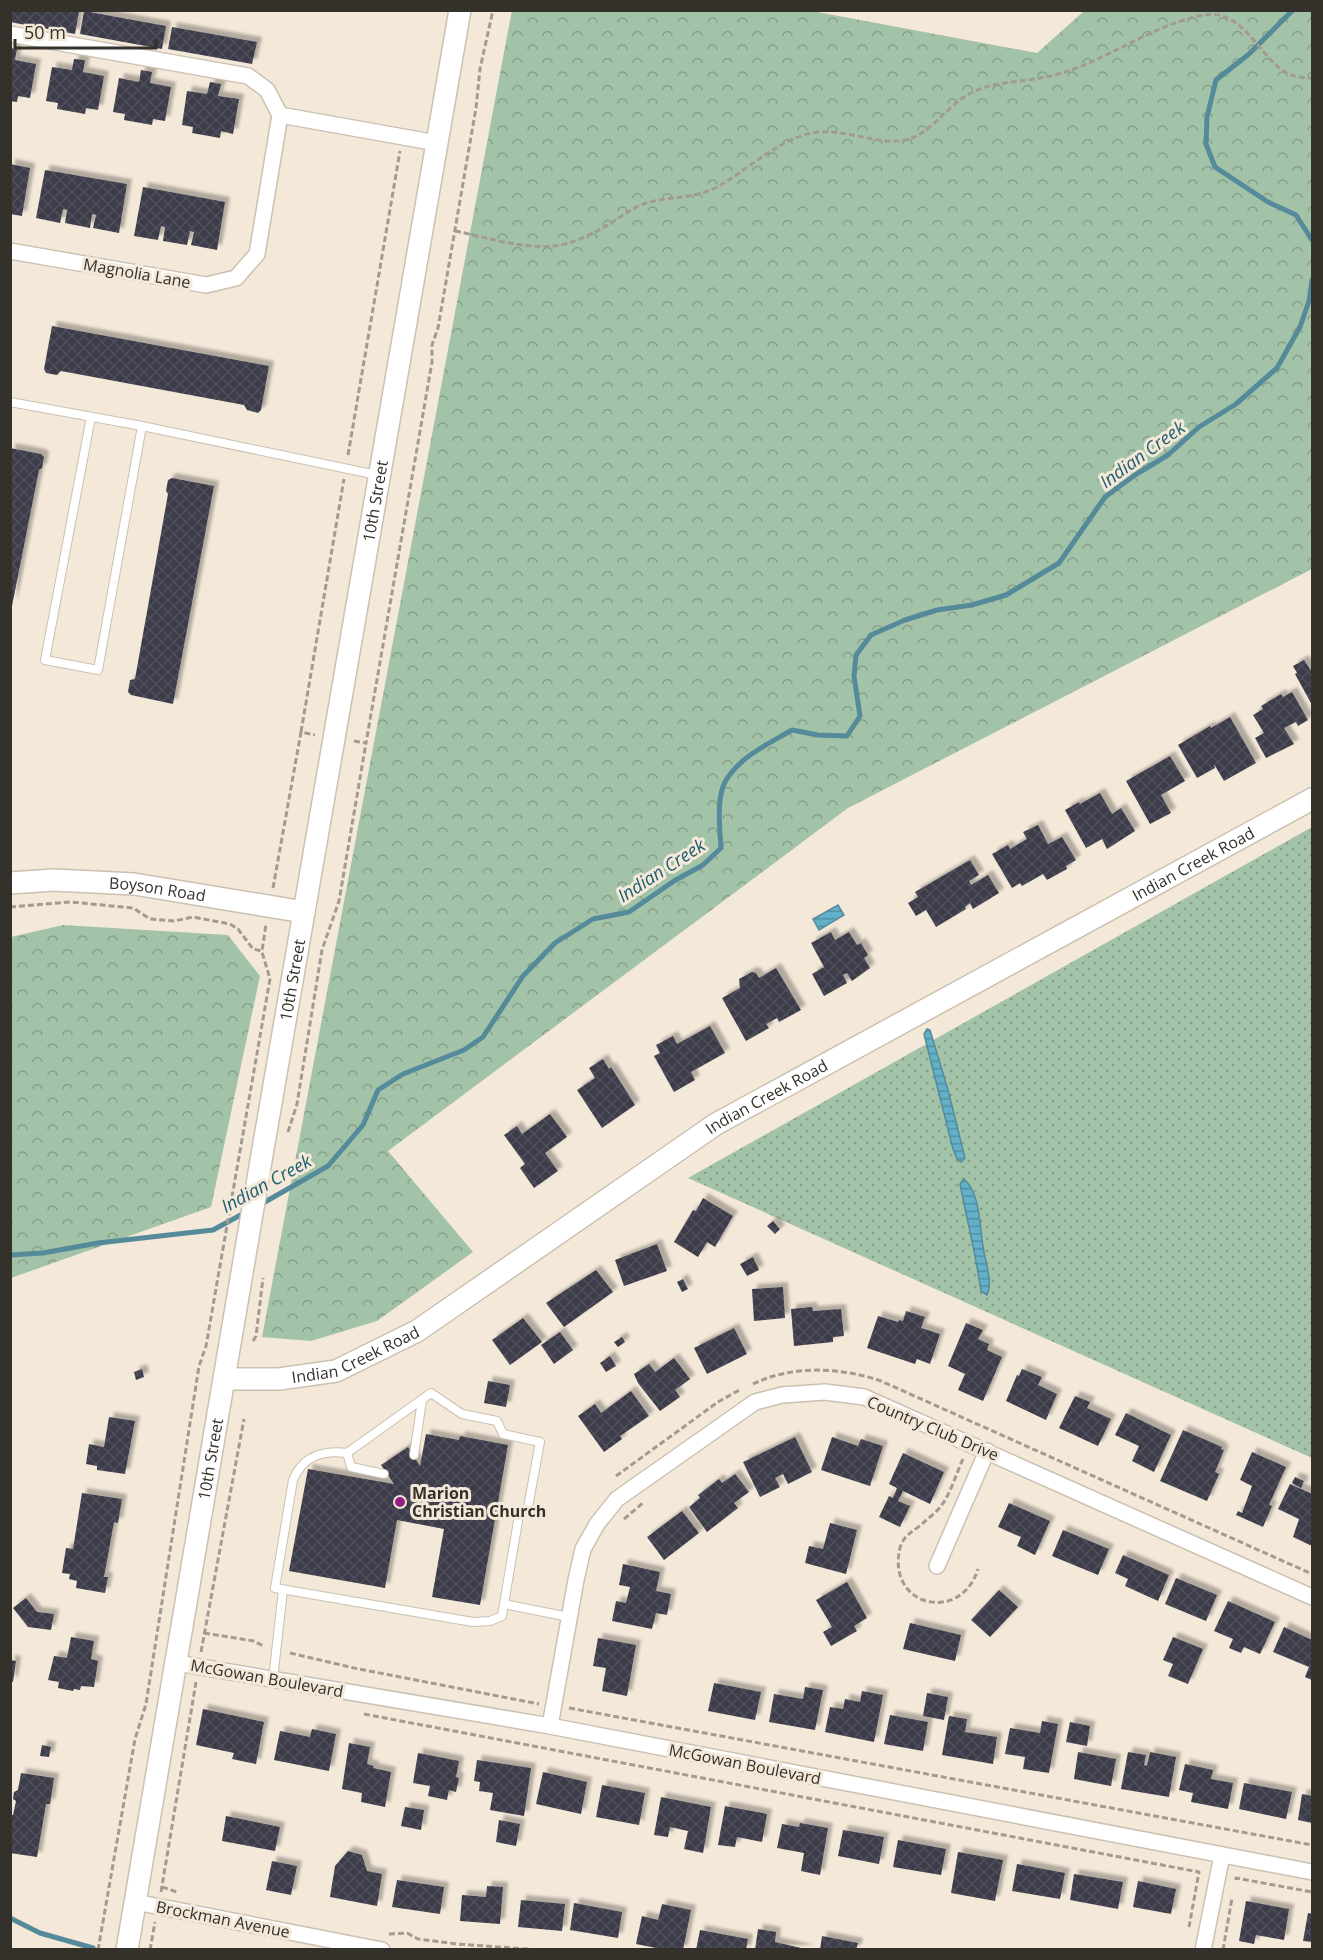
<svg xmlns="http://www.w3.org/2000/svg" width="1323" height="1960" font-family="'Open Sans',sans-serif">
<defs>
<pattern id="grass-dots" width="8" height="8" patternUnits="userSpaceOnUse" patternTransform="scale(1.5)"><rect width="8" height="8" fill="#a3c3a8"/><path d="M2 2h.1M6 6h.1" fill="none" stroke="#869f89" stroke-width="1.8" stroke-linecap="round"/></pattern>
<pattern id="park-crowns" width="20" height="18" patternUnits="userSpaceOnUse" patternTransform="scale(1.5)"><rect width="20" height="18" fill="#a3c3a8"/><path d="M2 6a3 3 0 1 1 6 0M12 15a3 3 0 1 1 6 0" fill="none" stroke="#869f89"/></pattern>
<pattern id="water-rules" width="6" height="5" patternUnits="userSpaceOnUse" patternTransform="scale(1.5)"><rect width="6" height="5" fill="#62b1c8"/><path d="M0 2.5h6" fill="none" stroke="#5290a3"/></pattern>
<pattern id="building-cross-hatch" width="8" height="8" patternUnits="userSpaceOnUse" patternTransform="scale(1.5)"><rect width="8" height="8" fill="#3c3c4a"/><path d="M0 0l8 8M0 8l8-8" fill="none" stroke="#50505c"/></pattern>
<filter id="shadow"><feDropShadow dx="5" dy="-5" stdDeviation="1.5" flood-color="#0004"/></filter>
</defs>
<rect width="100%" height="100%" fill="#f4e8d9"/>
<polygon fill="url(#grass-dots)" points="1312,827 1312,1458 688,1178"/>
<g fill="url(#park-crowns)">
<polygon points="512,10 812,11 1037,53 1084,11 1312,11 1312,569 848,808 388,1151 473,1252 377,1321 311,1341 262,1337"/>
<polygon points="63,925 228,935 260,976 211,1207 11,1278 11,937"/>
</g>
<g fill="url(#water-rules)" stroke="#548a99" stroke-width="1.5">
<polygon points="838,905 844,915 819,930 813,919"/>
<polygon points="927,1029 930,1030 948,1090 965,1158 961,1162 957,1159 953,1149 924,1034"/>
<path d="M964,1179C982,1195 979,1230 984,1252C986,1265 993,1282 987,1295L981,1291C976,1255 967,1220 960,1184Z"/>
</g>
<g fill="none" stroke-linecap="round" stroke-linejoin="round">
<g stroke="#548a99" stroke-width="5">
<polyline points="1293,10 1249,54 1216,80 1207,117 1206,144 1215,167 1268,202 1296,215 1312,240"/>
<path d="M258,1206L328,1166L363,1125L378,1090L403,1074L464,1050L483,1037L523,976L555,943L593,919L629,912L674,881L703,865L721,848C720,830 716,799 725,782C739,757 768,744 792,730L818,735L847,736L860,716L854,676L856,655L871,635L905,620L937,610L972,605L1006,595L1059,563L1105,497L1135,475L1168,455L1199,427L1236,404L1277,368L1300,327L1309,301L1312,280"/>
<polyline points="10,1255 43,1253 98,1243 213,1230 248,1211"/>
<polyline points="10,1918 40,1933 93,1948"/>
</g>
</g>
<g fill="url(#building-cross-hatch)" filter="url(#shadow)">
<polygon points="10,10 79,11 75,34 10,22"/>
<polygon points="84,11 166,26 162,49 80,34"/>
<polygon points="172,27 257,42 252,64 168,49"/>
<polygon points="10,48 17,49 15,60 36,64 30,98 18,96 17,102 10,101"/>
<polygon points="74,59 85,60 83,72 104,76 98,110 86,108 85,114 57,109 58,103 46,101 52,67 72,70"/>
<polygon points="141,70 152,72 150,83 171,87 165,121 153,119 152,125 124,120 125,114 113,112 119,78 139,82"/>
<polygon points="210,82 221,84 218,96 239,99 233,134 221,131 220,138 192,133 193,127 182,125 187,91 207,94"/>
<polygon points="10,164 30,168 22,216 10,214"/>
<polygon points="45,170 127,184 119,233 93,228 96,215 92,214 90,228 65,223 67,210 63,209 60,223 36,218"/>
<polygon points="143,187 225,202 217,250 191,245 194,232 190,231 187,245 163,241 165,227 161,226 158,240 134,236"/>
<polygon points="52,326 269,366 261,410 258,413 247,410 244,405 61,371 57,375 46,373 44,369"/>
<polygon points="10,448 41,454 44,457 42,468 39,470 12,606"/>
<polygon points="172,478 214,486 173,704 131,695 128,692 130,680 135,679 168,494 166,491 168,480"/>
<polygon points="1304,660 1312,672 1312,705 1295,674 1297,673 1293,666"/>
<polygon points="1292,692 1308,720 1298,726 1296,722 1284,728 1294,744 1266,758 1255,738 1264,733 1253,715 1263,709 1261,706 1281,694 1283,697"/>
<polygon points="1230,717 1256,763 1224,781 1214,764 1215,768 1197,778 1178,745 1210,726 1211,728"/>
<polygon points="1170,756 1185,781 1161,795 1171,813 1150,824 1126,781"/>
<polygon points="1100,793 1112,814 1121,808 1135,831 1107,849 1102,839 1086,848 1065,810 1079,802 1080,804"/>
<polygon points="1038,825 1048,844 1062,837 1076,860 1066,866 1067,869 1047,880 1043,874 1022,886 1020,883 1012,888 992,854 1008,845 1010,849 1027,839 1023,832"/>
<polygon points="970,860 979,875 969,881 971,885 988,875 999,893 973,909 970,903 965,907 966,909 936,927 926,910 916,916 908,903 918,897 915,892"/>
<polygon points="831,932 835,940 849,932 857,945 861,943 868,955 864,958 870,968 852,981 847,973 843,975 847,983 824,996 812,974 824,967 811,943"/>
<polygon points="776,968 801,1010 779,1022 777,1018 766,1024 769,1028 746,1041 722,998 740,988 739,979 752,972 756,973 759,978"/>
<polygon points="710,1026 725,1053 691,1072 695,1080 674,1092 654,1056 660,1053 656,1045 673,1036 677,1044"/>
<polygon points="603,1059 609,1069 611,1067 635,1105 602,1128 577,1090 595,1078 589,1068"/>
<polygon points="550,1114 567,1137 545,1153 558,1171 534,1188 520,1168 525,1164 504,1135 517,1126 522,1134"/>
<polygon points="703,1198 733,1216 715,1247 707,1242 698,1257 674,1242 693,1210 696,1211"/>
<polygon points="773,1221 780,1229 775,1234 767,1226"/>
<polygon points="657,1244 667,1271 624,1286 615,1260"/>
<polygon points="753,1257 759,1270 747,1276 740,1264"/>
<polygon points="596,1270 613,1292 564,1327 546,1303"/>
<polygon points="683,1279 688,1289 682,1292 677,1282"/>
<polygon points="783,1287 785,1318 754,1321 752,1289"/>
<polygon points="812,1307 813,1311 841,1309 844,1336 833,1337 833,1342 794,1346 791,1309"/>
<polygon points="906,1311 925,1317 921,1328 940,1334 930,1364 917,1359 915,1364 867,1348 878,1316 898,1322 899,1320 903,1321"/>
<polygon points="523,1318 542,1342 510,1365 492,1340"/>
<polygon points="966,1323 983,1330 978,1339 989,1344 987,1350 1002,1357 983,1401 958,1390 965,1374 948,1366"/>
<polygon points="734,1328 747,1354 707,1374 694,1348"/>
<polygon points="560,1332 573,1350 554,1364 541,1345"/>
<polygon points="622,1337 625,1342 618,1347 614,1342"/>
<polygon points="610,1356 616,1366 606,1372 600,1363"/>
<polygon points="674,1358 690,1379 675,1390 680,1397 660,1411 638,1383 634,1374 649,1364 655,1372"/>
<polygon points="142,1369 144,1377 136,1380 134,1372"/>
<polygon points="1022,1369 1042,1377 1038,1385 1057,1394 1046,1420 1006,1401 1017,1375 1019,1376"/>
<polygon points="488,1381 510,1385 506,1407 484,1403"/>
<polygon points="631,1391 649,1416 620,1436 622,1439 604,1452 578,1416 595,1404 601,1413"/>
<polygon points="1075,1396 1090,1402 1087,1408 1111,1419 1098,1446 1059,1428"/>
<polygon points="1126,1413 1171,1435 1154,1472 1132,1461 1139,1446 1115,1435"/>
<polygon points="109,1417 135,1421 125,1474 97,1470 97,1466 86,1464 89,1444 104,1447"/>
<polygon points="1183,1430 1222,1447 1221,1449 1224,1450 1215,1472 1219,1474 1207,1501 1160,1481"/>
<polygon points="426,1434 459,1440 460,1436 508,1445 480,1605 432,1597 444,1529 397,1520 385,1588 289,1571 308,1469 394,1484 381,1465 408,1447 420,1466"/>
<polygon points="795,1437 812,1472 788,1484 783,1474 775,1478 780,1487 760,1497 743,1462"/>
<polygon points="832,1437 858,1446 861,1439 883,1446 870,1486 821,1470"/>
<polygon points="1252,1452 1286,1467 1269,1505 1272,1506 1263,1527 1236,1515 1238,1511 1242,1513 1252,1486 1240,1480"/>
<polygon points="903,1453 944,1472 930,1504 903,1491 898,1501 910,1506 900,1527 879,1517 889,1496 893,1498 897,1488 889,1484"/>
<polygon points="735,1474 749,1492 734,1503 738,1508 707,1532 689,1507 700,1498 698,1495 719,1479 722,1483"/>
<polygon points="1295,1477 1304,1481 1301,1488 1292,1483"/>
<polygon points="1290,1484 1312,1494 1312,1546 1293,1537 1299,1519 1278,1509"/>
<polygon points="82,1493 122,1499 118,1523 114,1522 104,1577 108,1577 105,1593 76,1588 77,1581 69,1579 70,1574 62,1573 66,1548 73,1549"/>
<polygon points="1009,1503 1050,1521 1035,1555 1017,1546 1021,1537 998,1527"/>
<polygon points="682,1511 699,1533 664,1560 647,1537"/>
<polygon points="830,1523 857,1530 846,1574 805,1563 809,1546 823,1549"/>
<polygon points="1063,1530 1109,1549 1098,1575 1052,1556"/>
<polygon points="1123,1555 1169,1575 1158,1601 1125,1586 1128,1579 1115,1573"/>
<polygon points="623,1564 660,1572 656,1591 671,1594 667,1615 656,1613 652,1629 612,1621 616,1601 626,1603 630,1587 619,1585"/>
<polygon points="1176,1578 1217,1595 1206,1621 1165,1604"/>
<polygon points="847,1582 867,1618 854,1626 857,1631 831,1646 823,1632 832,1627 816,1600"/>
<polygon points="999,1590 1018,1607 990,1637 971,1620"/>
<polygon points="26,1598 37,1612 54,1614 51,1630 28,1627 13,1608"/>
<polygon points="1228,1601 1275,1622 1260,1654 1244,1647 1241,1653 1229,1648 1233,1639 1214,1631"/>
<polygon points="910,1623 961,1635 955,1661 903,1649"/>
<polygon points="1284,1627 1312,1640 1312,1680 1305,1677 1309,1667 1273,1652"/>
<polygon points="71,1637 94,1641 91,1659 98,1661 94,1687 81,1686 80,1690 74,1689 73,1691 58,1688 59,1682 48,1680 54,1656 67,1658"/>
<polygon points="1173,1637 1203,1649 1188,1684 1168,1676 1173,1664 1163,1660"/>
<polygon points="598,1638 636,1645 627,1696 602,1691 606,1668 593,1666"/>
<polygon points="10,1660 16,1661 13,1682 10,1681"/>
<polygon points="714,1683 761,1692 755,1720 708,1711"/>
<polygon points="805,1687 823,1690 815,1730 769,1722 774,1694 803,1699"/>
<polygon points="862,1691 883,1695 874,1742 825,1732 830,1707 843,1709 845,1699 860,1702"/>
<polygon points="927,1693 948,1697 944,1720 923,1716"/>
<polygon points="203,1709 264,1722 256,1764 232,1759 234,1753 196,1745"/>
<polygon points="890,1715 928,1722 923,1751 884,1744"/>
<polygon points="949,1716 967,1719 965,1732 997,1737 993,1764 942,1755"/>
<polygon points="1042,1721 1058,1724 1049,1773 1023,1769 1025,1757 1005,1754 1010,1728 1040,1733"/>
<polygon points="1070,1722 1090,1726 1087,1746 1066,1742"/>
<polygon points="312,1729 336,1734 329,1771 274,1760 280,1731 310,1737"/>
<polygon points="349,1743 370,1747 367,1764 374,1766 373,1768 391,1772 385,1807 361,1802 362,1793 342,1789"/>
<polygon points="42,1745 51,1747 49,1757 40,1756"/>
<polygon points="1078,1752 1116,1759 1111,1786 1074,1779"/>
<polygon points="1128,1752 1146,1755 1144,1765 1147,1766 1150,1752 1176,1757 1169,1797 1121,1789"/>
<polygon points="418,1753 459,1761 456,1777 459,1778 456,1792 449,1790 447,1800 428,1796 430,1786 413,1783"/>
<polygon points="477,1760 531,1768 524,1816 490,1810 493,1793 479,1791 480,1782 474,1781"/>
<polygon points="1185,1764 1213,1770 1211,1779 1233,1783 1228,1809 1191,1802 1193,1793 1179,1790"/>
<polygon points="543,1772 587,1782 581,1814 536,1804"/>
<polygon points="21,1773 54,1778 50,1804 46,1804 37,1857 10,1853 10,1815 13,1815 16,1801 13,1799 14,1792 18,1790"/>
<polygon points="1244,1783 1292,1792 1286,1819 1239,1809"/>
<polygon points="602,1785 645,1793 639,1825 596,1817"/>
<polygon points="1302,1794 1312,1796 1312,1823 1298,1820"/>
<polygon points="661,1797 711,1807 703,1853 684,1849 688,1831 670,1827 668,1837 654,1835"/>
<polygon points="725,1806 767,1814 762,1842 737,1837 735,1847 718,1845"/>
<polygon points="405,1807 424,1810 421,1830 401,1826"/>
<polygon points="226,1816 280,1827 275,1851 222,1841"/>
<polygon points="499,1820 520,1824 516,1846 496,1842"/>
<polygon points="800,1823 828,1828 820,1875 801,1871 804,1853 777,1848 782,1824 799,1827"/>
<polygon points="843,1830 884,1837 879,1864 838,1856"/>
<polygon points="898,1840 946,1849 941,1875 893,1867"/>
<polygon points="348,1851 362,1855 367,1871 382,1874 377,1906 330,1897 335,1866"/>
<polygon points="958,1852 1003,1860 995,1901 951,1893"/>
<polygon points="272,1861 297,1866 291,1895 266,1890"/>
<polygon points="1017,1864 1065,1873 1060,1899 1012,1891"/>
<polygon points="1074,1874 1123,1882 1118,1909 1070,1900"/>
<polygon points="397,1880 444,1887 440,1914 392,1907"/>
<polygon points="1138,1881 1176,1889 1171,1914 1133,1907"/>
<polygon points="487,1886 503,1887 500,1924 460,1921 462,1895 486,1897"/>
<polygon points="521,1900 565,1904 562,1931 518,1927"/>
<polygon points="1246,1901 1289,1909 1284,1940 1256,1935 1254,1944 1239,1941"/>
<polygon points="574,1903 622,1912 618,1938 570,1930"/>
<polygon points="662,1904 691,1910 683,1950 666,1950 636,1944 642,1916 658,1920"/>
<polygon points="1308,1913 1312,1914 1312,1942 1303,1941"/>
<polygon points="758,1929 776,1932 775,1942 810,1950 755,1950"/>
<polygon points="700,1930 748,1939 746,1950 696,1950"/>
<polygon points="822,1936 858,1943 856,1950 820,1950"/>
</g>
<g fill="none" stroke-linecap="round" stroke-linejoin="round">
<defs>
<g id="lane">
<polyline points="10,402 142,426 377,475"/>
<polyline points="91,417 45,660 98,670 142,426"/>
<path d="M431,1393L462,1414L497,1421L503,1434L540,1442L528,1507L519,1515L502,1616L490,1621L473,1622L275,1588L293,1480C303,1456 322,1450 347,1453Z"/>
<polyline points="347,1453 351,1467 384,1474"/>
<polyline points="414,1455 422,1400"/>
<polyline points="504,1604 569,1617"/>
<polyline points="273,1679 283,1590"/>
</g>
<g id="street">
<polyline points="10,34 248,76 267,90 280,115 257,254 236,278 206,285 10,251"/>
<polyline points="280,115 437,143"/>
<polyline points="937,1566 987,1451"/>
<polyline points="177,1663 550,1726 1312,1872"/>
<polyline points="550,1726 576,1580 583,1549 597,1524 617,1499 755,1402 782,1395 825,1392 864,1397 1312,1597"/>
<polyline points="135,1902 382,1950"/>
<polyline points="1203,1950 1222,1855"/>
</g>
<g id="secondary">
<path id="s1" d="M10,883L54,880L134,884L304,912"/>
<path id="s2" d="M224,1379H279L336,1371L417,1331L716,1124L1312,799"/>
<path id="s3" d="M127,1950L263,1149L460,10"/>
</g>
</defs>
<use href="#lane" stroke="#cbc0b1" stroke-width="10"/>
<use href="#street" stroke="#cbc0b1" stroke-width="18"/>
<use href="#secondary" stroke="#cbc0b1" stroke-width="24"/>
<g stroke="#a39b90" stroke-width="3" stroke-dasharray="6 3" stroke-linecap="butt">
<path d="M455,231C486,237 520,249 553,246C568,245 583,238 597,231C614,223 628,209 646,203C671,196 696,199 719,186C748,169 773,145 804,135C840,123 881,150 912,138C933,129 945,110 964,97C987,81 1019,83 1046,77C1101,66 1149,25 1204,15C1242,8 1258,55 1285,72C1293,77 1303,78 1312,78"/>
<polyline points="348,455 400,151"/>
<polyline points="301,732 344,479"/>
<polyline points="354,741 366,743 432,362 432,345 438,328 476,108 480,69 493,10"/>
<polyline points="273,888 301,732 315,735"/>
<polyline points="10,907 71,902 133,908 150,919 174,921 193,917 230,924 238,929 253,949 262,951 266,924"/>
<polyline points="288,1132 297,1104 322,950 339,901 366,743"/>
<polyline points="253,1341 256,1336 263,1278"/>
<path d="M753,1384C792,1365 840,1367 881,1381L1312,1574"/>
<path d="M963,1459C956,1474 951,1493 941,1506C936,1513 927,1519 921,1525C912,1532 903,1536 900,1548C886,1607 961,1624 978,1569"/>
<polyline points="616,1476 718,1402 741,1389"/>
<polyline points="624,1519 644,1502"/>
<polyline points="204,1633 254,1641 263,1646"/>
<polyline points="201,1652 244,1419"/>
<polyline points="290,1653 354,1668 539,1704"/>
<polyline points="569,1708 1312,1845"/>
<polyline points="364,1714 1199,1872 1189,1927"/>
<polyline points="1236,1880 1236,1878 1312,1892"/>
<polyline points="162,1887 177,1892"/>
<polyline points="161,1892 196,1682"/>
<polyline points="389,1934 407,1933 418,1939 457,1944 541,1950"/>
<polyline points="98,1950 135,1739 146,1704 199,1366 206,1346 270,979 262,952"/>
<polyline points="150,1950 155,1922"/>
<polyline points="1223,1950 1232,1898"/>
</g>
<use href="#lane" stroke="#fff" stroke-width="8"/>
<use href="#street" stroke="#fff" stroke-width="15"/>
<use href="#secondary" stroke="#fff" stroke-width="21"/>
</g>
<circle fill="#922080" stroke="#f4e8d9" stroke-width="2" cx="400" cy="1502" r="6"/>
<g text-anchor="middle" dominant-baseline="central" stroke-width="6" stroke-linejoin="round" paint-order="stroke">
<g font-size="16" fill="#34302a" stroke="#f4e8d9">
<text transform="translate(137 273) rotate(10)">Magnolia Lane</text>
<text stroke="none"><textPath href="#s3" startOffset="1470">10th Street</textPath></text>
<text stroke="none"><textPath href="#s2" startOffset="1110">Indian Creek Road</textPath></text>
<text stroke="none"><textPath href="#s1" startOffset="148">Boyson Road</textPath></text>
<text stroke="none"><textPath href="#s3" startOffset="984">10th Street</textPath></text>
<text stroke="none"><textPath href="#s2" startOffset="624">Indian Creek Road</textPath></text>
<text stroke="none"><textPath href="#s2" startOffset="136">Indian Creek Road</textPath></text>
<text transform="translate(933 1428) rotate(23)">Country Club Drive</text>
<text stroke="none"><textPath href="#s3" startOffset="498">10th Street</textPath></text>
<text transform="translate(267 1678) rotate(10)">McGowan Boulevard</text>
<text transform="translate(745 1764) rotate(11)">McGowan Boulevard</text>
<text transform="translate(223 1919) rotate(11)">Brockman Avenue</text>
</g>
<g font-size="16" font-weight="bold" fill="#34302a" stroke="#f4e8d9" text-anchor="start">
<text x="412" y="1493">Marion<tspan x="412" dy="18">Christian Church</tspan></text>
</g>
<g font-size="18" font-style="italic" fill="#205f70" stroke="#f4e8d9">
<text transform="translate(1142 454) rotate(-36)">Indian Creek</text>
<text transform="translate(661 870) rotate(-33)">Indian Creek</text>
<text transform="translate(266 1183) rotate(-29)">Indian Creek</text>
</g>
</g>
<rect width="1323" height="1960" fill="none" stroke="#34302a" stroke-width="24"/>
<path d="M15 39v9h141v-9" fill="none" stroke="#34302a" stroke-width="3"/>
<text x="24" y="39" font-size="18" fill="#34302a" stroke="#f4e8d9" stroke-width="4.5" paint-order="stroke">50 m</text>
</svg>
